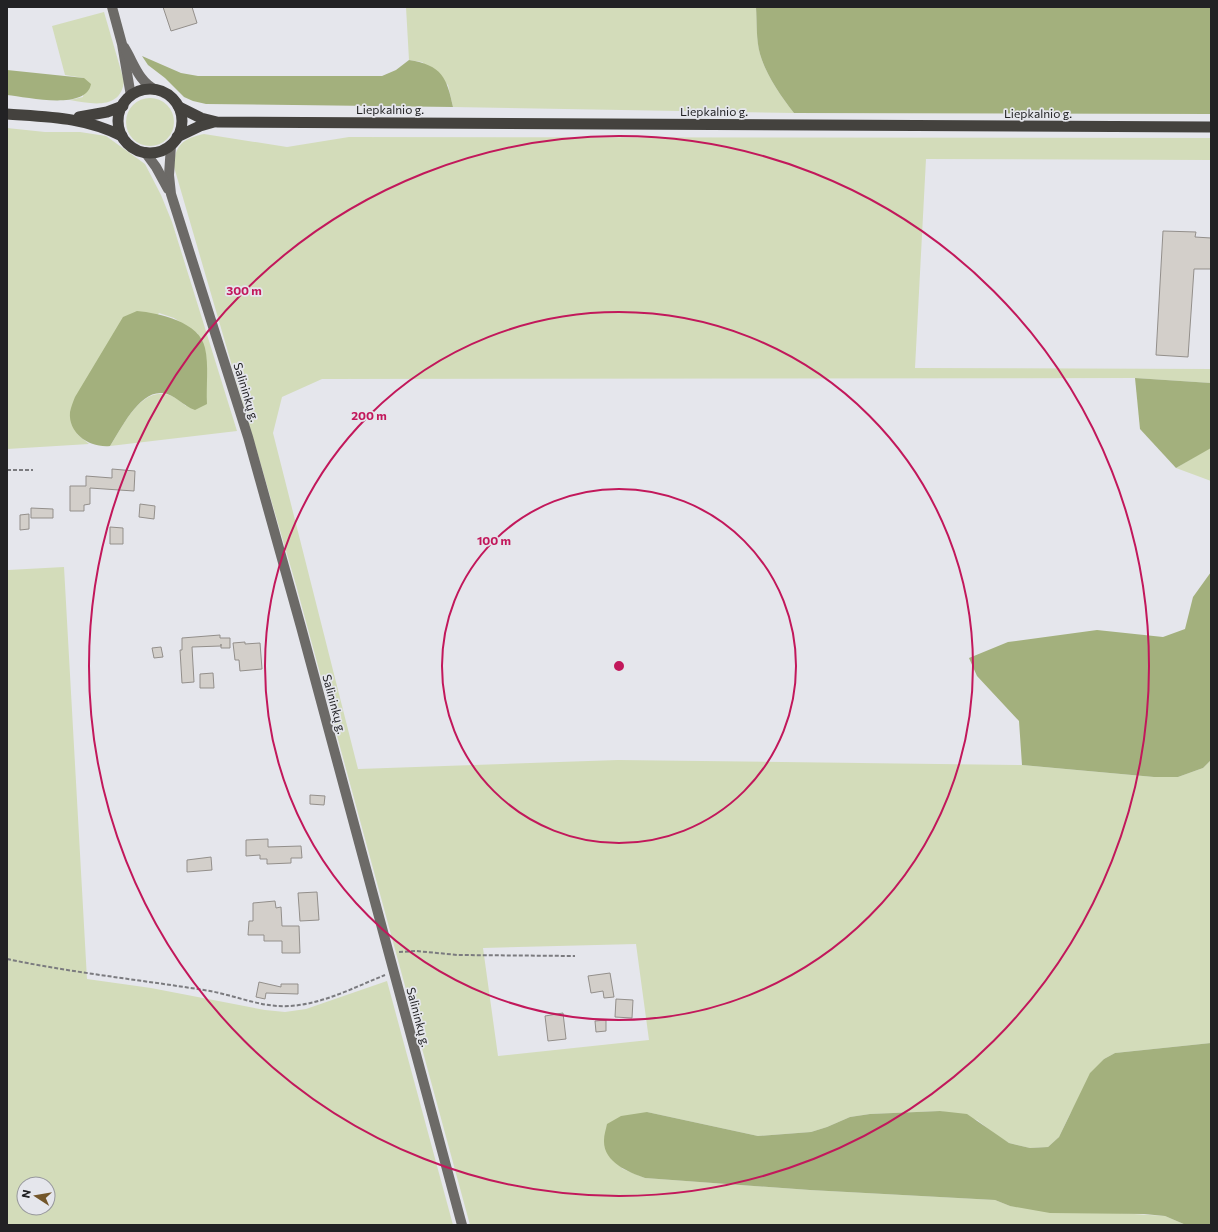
<svg xmlns="http://www.w3.org/2000/svg" width="1218" height="1232" font-family="Commissioner,sans-serif">
<rect width="100%" height="100%" fill="#e5e6ec"/>
<g fill="#d3dcba" fill-rule="evenodd">
<path d="M406,7H756C757,22 756,39 760,54C766,75 781,96 794,113L453,107L448,85L422,62L409,60Z"/>
<path d="M104,12L124,81C121,110 92,104 70,100L83,97L84,78L65,75L52,26Z"/>
<circle cx="150" cy="122" r="24"/>
<path d="M7,128L45,132H80L106,136L145,164L161,195L172,222L237,431L110,446C123,426 143,381 174,397C178,399 182,403 186,406L198,334L174,318L159,313L77,434L89,444L7,449Z"/>
<path d="M204,134L287,147L349,137L1211,138V160L926,159L915,368L1211,369V383L1135,378L322,379L282,397L273,433L358,769L618,760L1022,765L1154,777H1178L1203,768L1211,760V1043L1115,1053L1104,1059L1070,1114L1059,1137L1048,1147L1030,1148L1009,1143L996,1135L977,1120L940,1111L870,1114L850,1117L827,1127L811,1132L758,1136L647,1112L609,1156L623,1169L645,1178L810,1190L995,1200L1010,1206L1165,1216L1186,1225H470L296,585L174,167C174,145 184,138 204,134ZM636,944L649,1040L498,1056L483,948Z"/>
<polygon points="1211,448 1211,481 1176,468 1208,449"/>
<path d="M7,537L8,570L64,567L87,979L151,988L265,1010L285,1012L306,1009L387,981L453,1225H7ZM24,1184H48V1208H24Z"/>
</g>
<g fill="#a3b07d">
<path d="M756,7H1211V114L794,113C781,96 766,75 760,54C756,40 757,22 756,7Z"/>
<path d="M142,56L181,73L198,76H382L396,70L409,60C442,65 447,78 453,107L206,104L193,101L184,97L165,78L148,65Z"/>
<path d="M7,70L84,78L91,84C86,111 27,97 7,95Z"/>
<path d="M137,311C159,313 200,322 205,348C209,365 206,386 207,404L195,410C183,406 175,394 162,393C139,391 121,429 110,446C90,448 68,434 70,412C71,407 73,402 75,397L123,317Z"/>
<polygon points="1135,378 1211,383 1211,448 1176,468 1140,429"/>
<polygon points="1211,572 1211,760 1203,768 1178,777 1154,777 1022,765 1019,721 977,676 969,658 1008,642 1097,630 1163,637 1185,629 1193,597"/>
<path d="M1211,1043V1225H1186L1165,1216L1144,1214L1050,1213L1010,1206L995,1200L810,1190L645,1178C628,1172 603,1162 604,1140C604,1135 606,1129 607,1124L621,1116L647,1112L758,1136L811,1132L827,1127L850,1117L870,1114L940,1111L967,1114L1009,1143L1030,1148L1048,1147L1059,1137L1090,1073L1104,1059L1115,1053Z"/>
</g>
<g fill="#d3cfca" stroke="#938f8b">
<polygon points="163,7 192,7 197,23 171,31"/>
<polygon points="1163,231 1196,232 1195,237 1211,238 1211,269 1194,269 1188,357 1156,355"/>
<polygon points="112,469 135,471 134,491 90,488 90,504 84,505 84,511 70,511 70,486 86,486 86,476 112,478"/>
<polygon points="140,504 155,506 154,519 139,517"/>
<polygon points="31,508 53,509 53,518 31,518"/>
<polygon points="29,514 29,529 20,530 20,515"/>
<polygon points="110,527 123,528 123,544 110,544"/>
<polygon points="220,635 220,638 230,638 230,648 221,648 221,644 221,646 192,647 194,682 182,683 180,650 182,650 182,638"/>
<polygon points="245,642 245,644 260,643 262,669 240,671 239,660 235,660 233,643"/>
<polygon points="161,647 163,657 154,658 152,648"/>
<polygon points="213,673 214,688 200,688 200,674"/>
<polygon points="310,795 325,796 324,805 310,804"/>
<polygon points="268,839 268,847 301,846 302,858 291,858 291,863 267,864 267,859 260,859 260,855 246,856 246,840"/>
<polygon points="211,857 212,870 187,872 187,860"/>
<polygon points="317,892 319,920 300,921 298,893"/>
<polygon points="275,901 276,908 281,907 282,926 299,926 300,953 282,953 282,941 264,941 264,935 248,935 249,921 253,921 253,903"/>
<polygon points="610,973 614,997 604,998 603,991 591,993 588,976"/>
<polygon points="259,982 281,987 281,984 298,984 298,994 266,993 265,999 256,997"/>
<polygon points="616,999 633,1000 632,1018 615,1017"/>
<polygon points="563,1013 566,1039 548,1041 545,1016"/>
<polygon points="606,1020 606,1031 596,1032 595,1021"/>
</g>
<g fill="none" stroke-linecap="round" stroke-linejoin="round">
<g stroke="#7b7b7f" stroke-width="2" stroke-dasharray="4 2" stroke-linecap="butt">
<polyline points="7,470 33,470"/>
<polyline points="399,952 416,951 458,955 575,956"/>
<path d="M7,959C74,973 142,980 210,991C237,996 263,1008 290,1006C323,1004 355,987 385,975"/>
</g>
<g stroke="#6c6a67" stroke-width="10">
<polyline points="112,7 122,44 131,96"/>
<path d="M124,47C134,63 138,81 156,90"/>
<polyline points="171,145 169,175 171,194 248,437 301,627 462,1225"/>
<polyline points="145,152 156,167 168,189"/>
</g>
<g stroke="#44423e" stroke-width="11">
<circle cx="150" cy="121" r="32"/>
<polyline points="179,107 201,118 217,122 1211,127"/>
<path d="M7,114C49,117 84,117 122,136"/>
<polyline points="79,117 107,112 123,106"/>
<polyline points="177,137 200,126 214,122"/>
</g>
</g>
<g fill="none" stroke="#c2185b" stroke-width="2">
<circle cx="619" cy="666" r="177"/>
<circle cx="619" cy="666" r="354"/>
<circle cx="619" cy="666" r="530"/>
</g>
<g text-anchor="middle" dominant-baseline="central" stroke-width="3.5" stroke-linejoin="round" paint-order="stroke">
<g font-size="12" fill="#222224" stroke="#e5e6ec">
<text x="390" y="109">Liepkalnio g.</text>
<text x="714" y="111">Liepkalnio g.</text>
<text x="1038" y="113">Liepkalnio g.</text>
<text transform="translate(247 392) rotate(73)">Salininkų g.</text>
<text transform="translate(335 704) rotate(75)">Salininkų g.</text>
<text transform="translate(419 1017) rotate(75)">Salininkų g.</text>
</g>
</g>
<circle cx="619" cy="666" r="6" fill="#c2185b" stroke="#e5e6ec" stroke-width="2"/>
<g font-size="12" text-anchor="middle" font-weight="bold" fill="#c2185b" stroke="#e5e6ec" stroke-width="3.5" stroke-linejoin="round" paint-order="stroke">
<text x="244" y="295">300 m</text>
<text x="369" y="420">200 m</text>
<text x="494" y="545">100 m</text>
</g>
<rect width="1218" height="1232" fill="none" stroke="#222224" stroke-width="16"/>
<g transform="translate(36 1196) rotate(282)"><circle r="19" fill="#e5e6ec" stroke="#97989c"/>
<path d="M0-3L7 15L0 10L-7 15Z" fill="#73562a"/>
<text y="-6" font-size="11" font-weight="bold" text-anchor="middle" fill="#222224">N</text>
</g>
</svg>
